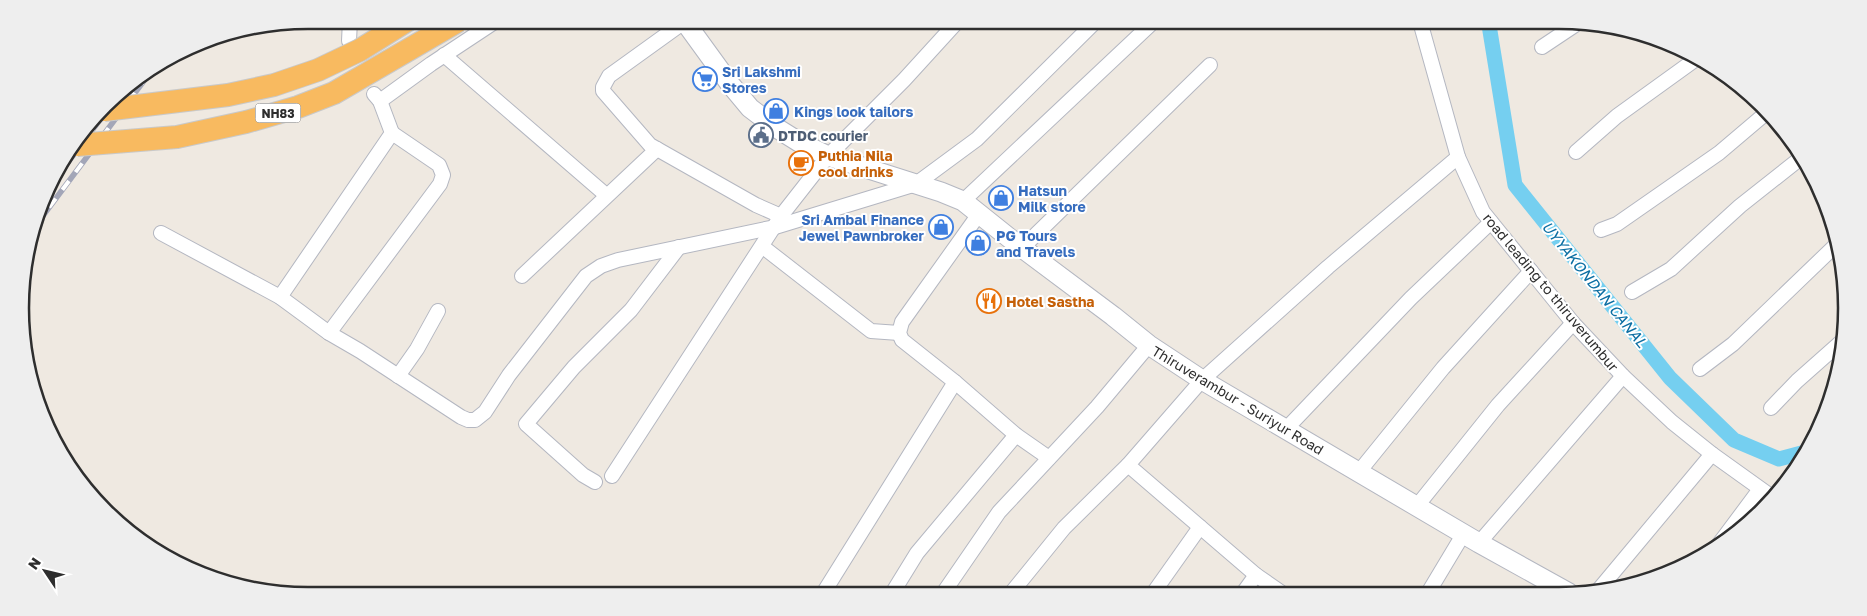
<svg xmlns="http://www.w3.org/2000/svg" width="1867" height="616" font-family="'Golos Text',sans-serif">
<rect width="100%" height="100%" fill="#efe9e1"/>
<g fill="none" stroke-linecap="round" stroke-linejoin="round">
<polyline stroke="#75cff0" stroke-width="15" points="1489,25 1515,185 1670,378 1734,440 1779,459 1809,451"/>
<defs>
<g id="minor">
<polyline points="684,22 609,76 603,87 603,91 650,145 756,205 781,216"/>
<polyline points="1421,25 1458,157 1483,212 1573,323 1623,376 1672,422 1712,454 1772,497"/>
<polyline points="349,41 350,20"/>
<polyline points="1542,47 1575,25"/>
<polyline points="444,55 606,195"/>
<polyline points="380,101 431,64 496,21"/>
<polyline points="1576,152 1617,116 1696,59"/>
<polyline points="963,201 1151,24"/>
<polyline points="1601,230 1617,224 1719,153 1765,114"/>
<polyline points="161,233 280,297 329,333 360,351 461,417 468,420 475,420 485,412 509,375 586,276 601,266 618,260 775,227 916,184 977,139 1094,23"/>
<polyline points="763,247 871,331 899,333"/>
<polyline points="1022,248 1210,65"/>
<polyline points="522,276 657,149"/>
<polyline points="1632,292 1671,269 1740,206 1802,157"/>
<polyline points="280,297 392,133 380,101 374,94"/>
<polyline points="329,333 440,184 443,175 439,165 392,133"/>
<polyline points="1700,369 1733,344 1838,243"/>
<polyline points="398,376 417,349 438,311"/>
<polyline points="955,382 1016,435 1049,458"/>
<polyline points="1771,408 1797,381 1841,342"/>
<polyline points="1286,429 1411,298 1491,222"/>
<polyline points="1358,473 1443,368 1531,271"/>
<polyline points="612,476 781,216 828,156 904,80 956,23"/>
<polyline points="595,482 583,475 526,424 574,367 631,310 679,247"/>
<polyline points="1417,506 1498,405 1573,323"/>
<polyline points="1479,543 1623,376"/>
<polyline points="1719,544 1760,489"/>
<polyline points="824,592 955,382 902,340 899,333 902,322 979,214"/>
<polyline points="893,592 917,553 1016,435"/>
<polyline points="944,592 999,512 1097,407 1149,345"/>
<polyline points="1012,592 1064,528 1128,465"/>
<polyline points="1154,592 1200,527"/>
<polyline points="1243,593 1256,575"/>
<polyline points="1282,593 1256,575 1128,465 1202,380 1328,267 1458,157"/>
<polyline points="1428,593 1464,533"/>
<polyline points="1596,593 1712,454"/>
</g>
<polyline id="secondary" points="685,22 730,84 750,108 775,127 799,142 828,156 941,192 963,201 1022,248 1113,316 1149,345 1202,380 1479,543 1569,593"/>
</defs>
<use href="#minor" stroke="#b4b7c1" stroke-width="16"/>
<use href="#secondary" stroke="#b4b7c1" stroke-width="21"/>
<use href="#minor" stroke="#fff" stroke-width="14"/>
<use href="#secondary" stroke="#fff" stroke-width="19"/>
<defs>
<g id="rail">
<polyline points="47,190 124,88"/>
<polyline points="36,225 152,70"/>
</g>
</defs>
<use href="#rail" stroke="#a3a6b8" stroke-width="5.5"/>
<use href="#rail" stroke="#fff" stroke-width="4" stroke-dasharray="11" stroke-linecap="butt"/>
<defs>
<g id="trunk-bridge">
<polyline points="104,110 228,95 274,85 318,70 360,50 408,20"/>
<polyline points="77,145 177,137 246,122 298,107 334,93 458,21"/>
</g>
</defs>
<use href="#trunk-bridge" stroke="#c9c9c9" stroke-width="24" stroke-linecap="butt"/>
<use href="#trunk-bridge" stroke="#f8ba60" stroke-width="22"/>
</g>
<defs>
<symbol id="supermarket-ring" viewBox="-11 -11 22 22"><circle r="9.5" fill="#fff" stroke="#3f7fe0" stroke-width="1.5"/><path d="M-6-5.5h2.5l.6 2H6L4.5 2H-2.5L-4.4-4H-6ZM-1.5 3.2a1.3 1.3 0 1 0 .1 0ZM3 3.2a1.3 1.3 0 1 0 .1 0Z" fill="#3f7fe0"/></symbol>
<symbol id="shop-ring" viewBox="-11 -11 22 22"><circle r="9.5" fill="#fff" stroke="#3f7fe0" stroke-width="1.5"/><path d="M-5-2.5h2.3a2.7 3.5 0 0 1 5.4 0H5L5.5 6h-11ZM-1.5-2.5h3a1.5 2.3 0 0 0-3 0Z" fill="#3f7fe0"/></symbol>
<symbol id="civic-ring" viewBox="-11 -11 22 22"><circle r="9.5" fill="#fff" stroke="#5c6f8a" stroke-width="1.5"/><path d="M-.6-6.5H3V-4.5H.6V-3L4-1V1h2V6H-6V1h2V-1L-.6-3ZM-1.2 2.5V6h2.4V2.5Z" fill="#5c6f8a"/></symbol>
<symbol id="cafe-ring" viewBox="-11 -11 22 22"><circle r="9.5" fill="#fff" stroke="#e8710a" stroke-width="1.5"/><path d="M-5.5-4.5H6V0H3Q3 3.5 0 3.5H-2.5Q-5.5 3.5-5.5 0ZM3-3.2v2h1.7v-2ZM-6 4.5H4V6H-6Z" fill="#e8710a"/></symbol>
<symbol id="restaurant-ring" viewBox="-11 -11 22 22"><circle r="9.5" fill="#fff" stroke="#e8710a" stroke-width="1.5"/><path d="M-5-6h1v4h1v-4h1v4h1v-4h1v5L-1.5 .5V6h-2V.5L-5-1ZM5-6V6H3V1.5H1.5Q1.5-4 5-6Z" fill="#e8710a"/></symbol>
</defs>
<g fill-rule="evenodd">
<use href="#supermarket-ring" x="691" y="65" width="28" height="28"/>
<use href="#shop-ring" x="762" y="97" width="28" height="28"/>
<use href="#civic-ring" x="747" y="121" width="28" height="28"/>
<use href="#cafe-ring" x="787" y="149" width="28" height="28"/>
<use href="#shop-ring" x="987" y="184" width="28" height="28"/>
<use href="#shop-ring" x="927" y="213" width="28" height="28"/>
<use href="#shop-ring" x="964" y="229" width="28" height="28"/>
<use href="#restaurant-ring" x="975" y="287" width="28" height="28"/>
</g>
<g text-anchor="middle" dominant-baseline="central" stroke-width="4" stroke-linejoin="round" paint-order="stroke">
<rect fill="#fff" stroke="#6d6d6d" stroke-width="1" x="255.5" y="103.5" width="45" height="19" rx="4"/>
<g font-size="12" font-weight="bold" fill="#2e2e2e">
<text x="278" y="113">NH83</text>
</g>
<g font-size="14" font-weight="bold" fill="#366cbe" stroke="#fff" text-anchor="start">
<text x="722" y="71">Sri Lakshmi<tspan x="722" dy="16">Stores</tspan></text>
<text x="794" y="111">Kings look tailors</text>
<text x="1018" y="190">Hatsun<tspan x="1018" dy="16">Milk store</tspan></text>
<text x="924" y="219" text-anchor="end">Sri Ambal Finance<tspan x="924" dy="16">Jewel Pawnbroker</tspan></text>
<text x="996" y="235">PG Tours<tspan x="996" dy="16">and Travels</tspan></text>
</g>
<g font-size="14" font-weight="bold" fill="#4e5e75" stroke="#fff" text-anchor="start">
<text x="778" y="135">DTDC courier</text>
</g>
<g font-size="14" font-weight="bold" fill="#c56008" stroke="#fff" text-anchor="start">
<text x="818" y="155">Puthia Nila<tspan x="818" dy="16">cool drinks</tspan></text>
<text x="1006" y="301">Hotel Sastha</text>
</g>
<g font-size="14" fill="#2e2e2e" stroke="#fff">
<text transform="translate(1551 292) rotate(50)">road leading to thiruverumbur</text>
<text transform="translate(1238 400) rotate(31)">Thiruverambur - Suriyur Road</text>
</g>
<g font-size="15" font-style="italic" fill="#0d6fa3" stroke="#fff">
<text transform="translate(1595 284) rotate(51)">UYYAKONDAN CANAL</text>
</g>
</g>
<path d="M0 0H1867V616H0ZM308 29H1559A279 279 0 0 1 1838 308V308A279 279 0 0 1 1559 587H308A279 279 0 0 1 29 308V308A279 279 0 0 1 308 29Z" fill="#eee" fill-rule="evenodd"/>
<path fill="none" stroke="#2e2e2e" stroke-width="2.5" d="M308 29H1559A279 279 0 0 1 1838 308V308A279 279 0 0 1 1559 587H308A279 279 0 0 1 29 308V308A279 279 0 0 1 308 29Z"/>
<g transform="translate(45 571) rotate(305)" stroke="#ffffff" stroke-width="4" paint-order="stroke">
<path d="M0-4L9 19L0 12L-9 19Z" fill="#2e2e2e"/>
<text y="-8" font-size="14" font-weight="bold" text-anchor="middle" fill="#2e2e2e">N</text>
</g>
</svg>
